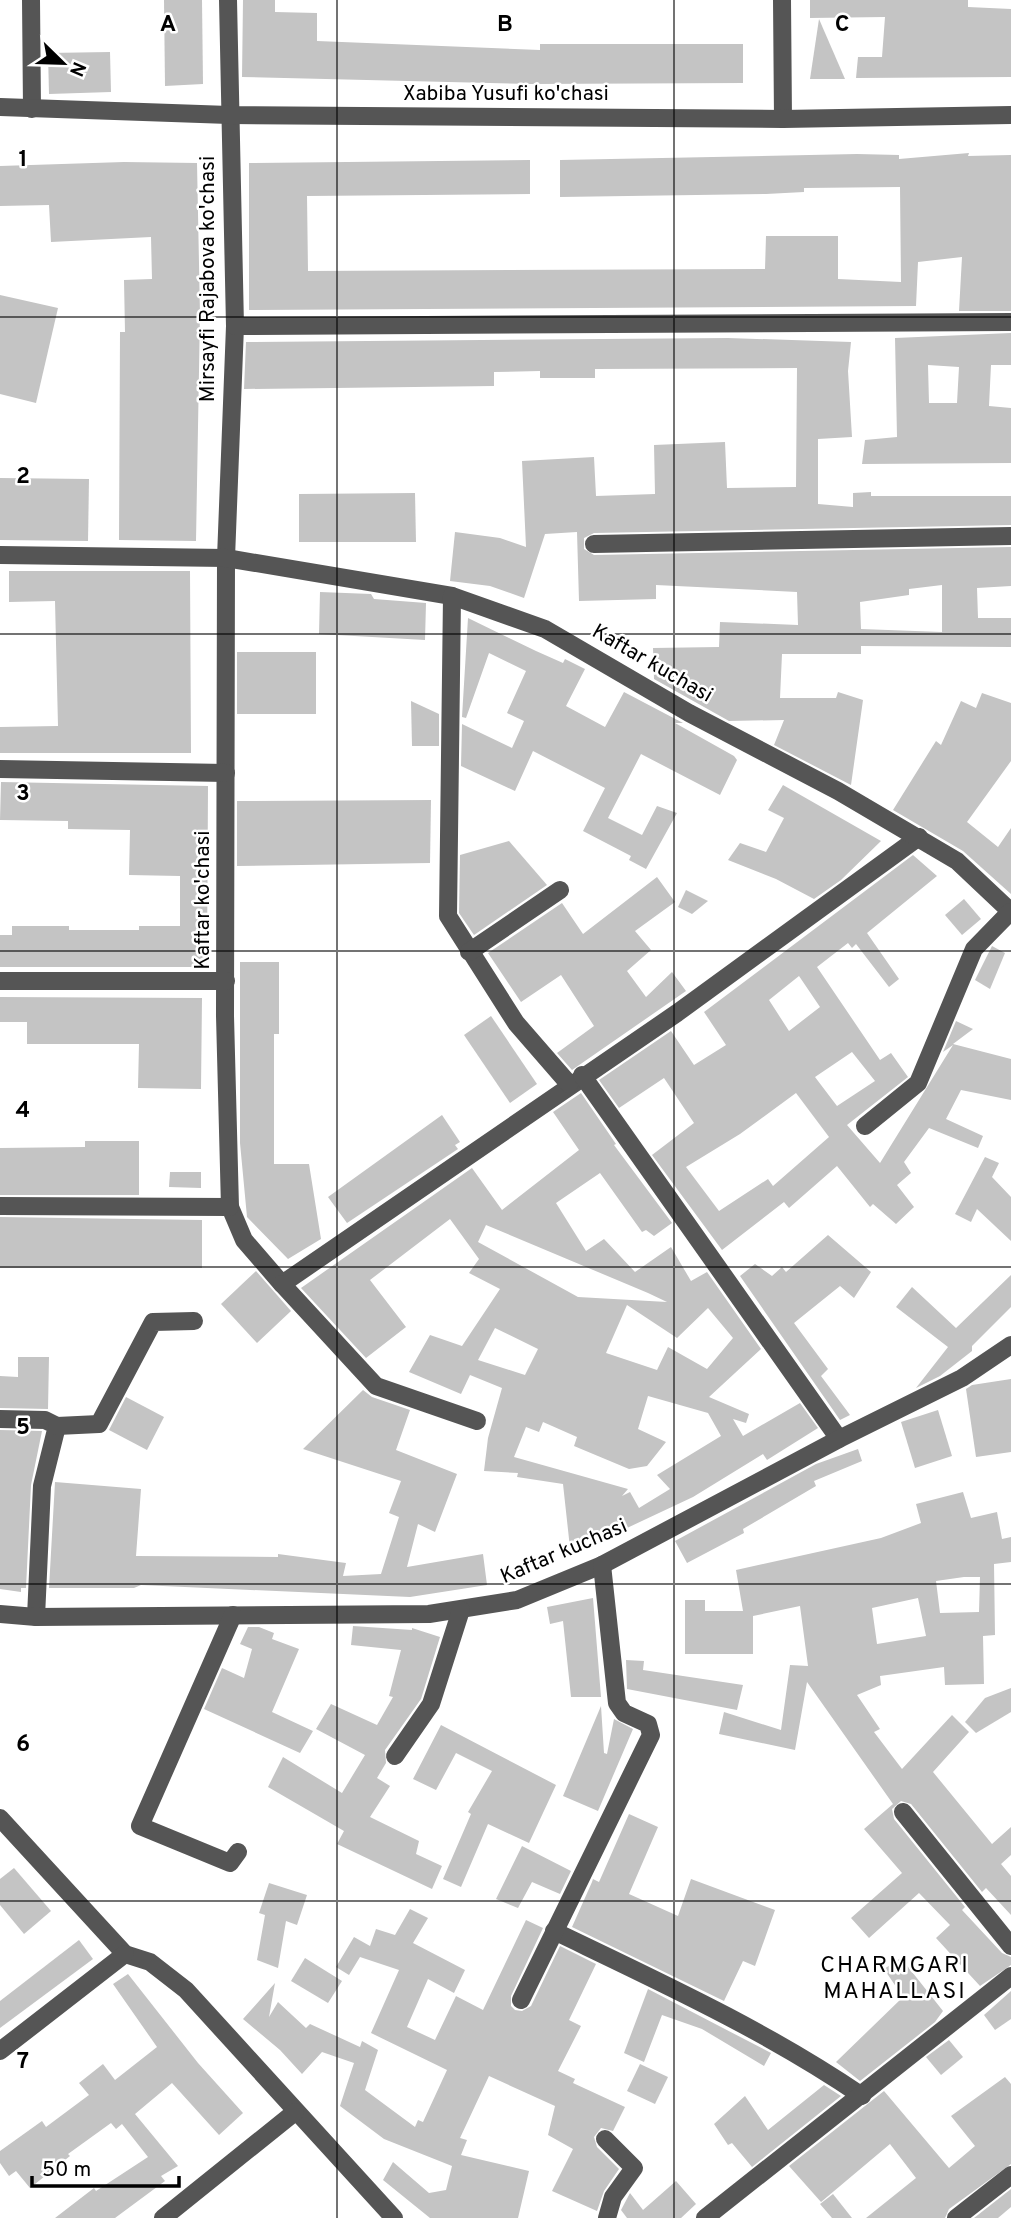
<svg xmlns="http://www.w3.org/2000/svg" width="1011" height="2218" font-family="Overpass,sans-serif">
<rect width="100%" height="100%" fill="#fff"/>
<g fill="#c4c4c4" fill-rule="evenodd">
<polygon points="164,0 202,0 203,84 165,86"/>
<polygon points="243,0 275,0 275,12 317,13 317,41 540,50 540,44 743,44 743,83 530,84 242,77"/>
<polygon points="810,0 968,0 968,7 1011,9 1011,77 856,78 858,57 882,57 885,17 810,18"/>
<polygon points="819,19 845,79 810,79"/>
<polygon points="110,52 111,92 49,94 48,53"/>
<polygon points="969,153 968,156 1011,155 1011,311 959,311 962,257 918,262 916,306 249,310 249,163 530,160 530,194 307,196 308,271 765,269 766,236 838,236 838,279 901,282 900,187 804,188 804,192 766,194 560,197 560,160 857,154 899,155 899,159"/>
<polygon points="124,162 197,163 200,314 196,541 119,540 120,332 125,332 124,280 152,279 151,237 51,242 49,205 0,206 0,166"/>
<polygon points="0,295 58,308 36,403 0,394"/>
<path d="M1011,333V365H991L989,406L1011,408V463L862,464L865,440L897,437L895,338ZM928,365L959,367L957,403H929Z"/>
<path d="M728,338L851,342L848,371L852,437L818,439V504L853,507V493L871,492V496H1011V525L594,533L584,538V549L594,555L1011,547V586L977,588L978,618H1011V647L861,646V654H782L780,698H836L838,692L863,700L851,785L774,745L784,720L729,721L654,679L653,648L719,647L720,622L798,625L797,592L656,585V599L579,601L577,532L545,534L524,598L490,586L450,581L455,532L500,538L526,547L522,461L594,457L596,496L655,494L654,445L725,442L727,488L796,487L797,368L595,369V378H540V371L494,372V386L244,389L246,342ZM942,585V632L861,629L860,602L909,595V589Z"/>
<polygon points="0,478 89,479 88,541 0,540"/>
<polygon points="415,493 416,542 299,542 299,494"/>
<polygon points="9,571 190,571 191,753 0,753 0,727 58,726 55,601 9,602"/>
<polygon points="320,592 371,594 374,599 426,603 425,640 319,634"/>
<polygon points="468,618 536,651 563,663 565,659 585,669 566,706 605,727 624,692 683,723 675,723 734,756 737,760 720,795 641,754 608,818 642,835 657,806 677,813 646,869 629,860 631,856 583,831 605,788 533,751 515,791 461,766 462,724 512,748 524,721 507,713 526,671 489,653 466,718 462,717"/>
<rect x="237" y="652" width="79" height="62"/>
<polygon points="982,693 1011,703 1011,761 967,822 998,847 1011,828 1011,894 963,851 893,810 936,741 941,745 961,701 976,708"/>
<polygon points="411,701 439,714 439,746 412,746"/>
<polygon points="1,782 208,786 207,967 0,967 0,935 12,935 12,926 69,926 69,930 139,930 139,926 180,926 180,876 129,875 130,830 68,829 68,821 0,820"/>
<polygon points="783,785 881,841 841,880 814,899 776,879 728,860 740,843 766,852 784,818 768,810"/>
<polygon points="431,800 430,863 237,866 237,801"/>
<polygon points="509,841 547,885 474,935 459,913 460,855"/>
<path d="M913,855L937,876L867,933L899,979L889,987L856,944L852,948L848,943L817,967L880,1060L891,1053L908,1077L847,1125L880,1163L953,1045L943,1052L956,1021L973,1029L953,1044L1011,1059V1100L961,1090L946,1119L983,1136L978,1148L929,1128L904,1162L911,1173L897,1185L914,1207L896,1224L873,1204L870,1207L837,1166L789,1208L784,1202L722,1250L652,1155L694,1123L664,1078L619,1108L599,1080L671,1031L694,1065L726,1045L704,1012ZM799,976L820,1007L789,1031L769,1000ZM852,1052L875,1081L837,1106L815,1077ZM796,1093L829,1137L773,1186L768,1179L719,1211L686,1167L740,1134Z"/>
<polygon points="657,877 675,902 635,931 651,950 627,971 646,997 672,972 686,991 572,1070 557,1053 594,1026 561,975 521,1002 488,953 562,903 583,934"/>
<polygon points="686,890 708,901 692,914 678,907"/>
<polygon points="964,899 981,919 962,935 945,915"/>
<polygon points="992,946 1005,953 990,989 975,980"/>
<polygon points="240,962 279,962 279,1034 274,1034 274,1164 309,1164 321,1239 288,1259 247,1217 240,1143"/>
<polygon points="0,997 202,998 201,1089 138,1088 139,1044 27,1044 27,1022 0,1022"/>
<polygon points="491,1016 537,1084 510,1103 464,1035"/>
<path d="M581,1093L616,1144L614,1145L672,1223L654,1236L646,1230L642,1232L600,1173L556,1203L586,1251L604,1239L635,1272L671,1247L691,1281L707,1272L761,1349L709,1397L749,1414L746,1423L733,1419L743,1436L800,1403L818,1428L767,1460L763,1454L693,1497L627,1528L625,1524L570,1548L563,1484L517,1477L518,1473L484,1471L488,1438L502,1388L470,1375L461,1394L409,1372L430,1335L462,1346L500,1289L469,1273L479,1259L450,1219L370,1280L406,1327L366,1358L301,1288L472,1168L502,1210L579,1150L553,1112ZM486,1225L648,1293L667,1302L578,1297L478,1242ZM627,1305L677,1338L708,1308L733,1338L707,1369L668,1347L657,1370L606,1353ZM495,1328L538,1349L525,1375L478,1360ZM648,1396L708,1413L721,1436L657,1475L670,1489L639,1508L630,1492L622,1496L628,1489L514,1457L526,1427L539,1432L543,1422L577,1437L574,1446L629,1469L647,1466L666,1442L638,1429Z"/>
<polygon points="442,1115 460,1142 455,1145 458,1149 347,1223 328,1197"/>
<polygon points="85,1141 139,1141 139,1195 0,1195 0,1148 85,1147"/>
<polygon points="985,1157 999,1163 992,1177 1011,1197 1011,1241 977,1209 971,1222 955,1214"/>
<polygon points="170,1172 201,1172 201,1188 169,1187"/>
<polygon points="0,1217 202,1220 202,1268 0,1268"/>
<polygon points="828,1235 871,1272 854,1298 840,1286 794,1323 828,1369 821,1376 850,1415 840,1420 740,1276 755,1264 772,1276 782,1267 786,1272"/>
<polygon points="256,1271 291,1311 257,1343 221,1304"/>
<polygon points="1011,1275 1011,1307 972,1346 972,1351 940,1376 916,1388 948,1347 896,1307 912,1287 956,1328"/>
<polygon points="18,1357 49,1357 48,1409 0,1408 0,1376 18,1377"/>
<polygon points="1011,1379 1011,1452 976,1457 966,1389 972,1385"/>
<polygon points="363,1390 372,1397 410,1410 396,1450 457,1474 435,1532 418,1524 407,1567 483,1554 487,1585 410,1597 141,1585 134,1588 49,1588 55,1482 141,1489 136,1556 278,1557 278,1554 346,1563 343,1576 381,1574 399,1517 389,1513 401,1481 303,1449"/>
<polygon points="126,1397 164,1417 147,1450 109,1430"/>
<polygon points="938,1410 952,1456 915,1468 901,1422"/>
<polygon points="0,1430 42,1431 31,1485 26,1588 21,1588 21,1592 0,1589"/>
<polygon points="858,1449 862,1461 814,1481 816,1486 743,1529 744,1533 687,1563 675,1541 816,1464"/>
<path d="M963,1492L971,1518L997,1512L1002,1539L1011,1537V1562L994,1564L995,1635L983,1636L984,1684L945,1685L944,1667L880,1676L881,1685L857,1695L880,1729L874,1732L902,1769L952,1715L969,1732L933,1772L992,1844L1011,1827V1855L1001,1864L1011,1876V1915L986,1888L982,1892L911,1804L901,1801L892,1809L894,1819L965,1907L962,1910L1002,1953L1011,1957V1965L980,1986L936,1938L950,1925L919,1893L869,1938L851,1918L902,1873L864,1829L893,1804L807,1682L795,1750L719,1734L724,1712L781,1730L790,1665L808,1666L800,1606L753,1616V1654H685V1600H705V1611H743L736,1570L881,1538L921,1523L916,1504ZM964,1577H980L979,1612L940,1613L936,1581ZM918,1598L926,1636L877,1644L872,1608Z"/>
<polygon points="593,1598 601,1697 571,1697 563,1621 550,1624 547,1607"/>
<polygon points="353,1626 412,1630 412,1628 440,1637 421,1699 385,1750 386,1763 377,1778 390,1786 370,1817 419,1841 416,1854 442,1866 432,1889 337,1844 344,1831 268,1787 283,1757 342,1793 365,1755 316,1729 331,1704 377,1725 393,1697 389,1696 401,1650 351,1645"/>
<polygon points="248,1627 259,1627 274,1633 272,1639 299,1649 272,1712 313,1731 300,1753 204,1709 222,1668 244,1678 252,1649 240,1644"/>
<polygon points="626,1660 644,1661 643,1670 743,1685 737,1710 627,1689"/>
<polygon points="1011,1688 1011,1712 976,1733 965,1722 985,1698"/>
<polygon points="601,1706 604,1753 607,1754 614,1719 633,1729 598,1811 563,1796"/>
<polygon points="441,1725 556,1785 529,1843 488,1824 461,1887 443,1879 471,1814 468,1812 492,1771 456,1753 436,1790 413,1779"/>
<polygon points="629,1814 658,1827 629,1894 678,1916 691,1879 775,1910 755,1966 743,1961 724,2001 572,1927 592,1882 593,1879 599,1882"/>
<polygon points="522,1846 571,1871 560,1894 532,1882 518,1908 496,1899"/>
<polygon points="14,1868 51,1911 24,1934 0,1905 0,1879"/>
<polygon points="269,1883 307,1895 297,1925 286,1921 278,1968 257,1960 265,1915 259,1913"/>
<polygon points="410,1909 428,1918 413,1943 465,1970 454,1993 428,1979 407,2027 435,2040 456,1996 483,2010 526,1920 543,1928 511,1996 511,2006 515,2010 522,2011 531,2006 560,1946 596,1964 569,2020 581,2026 558,2071 575,2079 573,2083 625,2107 613,2131 601,2128 594,2137 597,2147 619,2169 604,2191 597,2211 552,2191 573,2149 548,2135 555,2106 489,2076 460,2138 467,2140 461,2155 529,2171 518,2218 430,2218 383,2180 393,2162 429,2193 446,2190 452,2166 384,2139 340,2106 354,2063 322,2052 302,2074 280,2050 243,2019 275,1983 269,2017 278,2002 306,2028 310,2024 360,2047 362,2041 378,2050 365,2090 415,2127 418,2120 423,2122 447,2070 371,2033 399,1970 360,1957 349,1975 336,1967 354,1937 370,1946 376,1929 395,1935"/>
<polygon points="79,1940 93,1959 0,2028 0,2001"/>
<polygon points="305,1958 342,1981 328,2003 291,1981"/>
<polygon points="901,1958 943,2011 935,2022 860,2081 836,2062 903,1997 884,1969"/>
<polygon points="128,1974 198,2063 243,2113 219,2135 172,2083 135,2114 178,2166 161,2176 165,2181 115,2218 55,2218 94,2188 96,2191 148,2157 122,2124 116,2129 111,2123 68,2154 70,2156 30,2188 16,2171 9,2176 0,2163 0,2151 42,2121 46,2127 89,2095 79,2083 103,2064 115,2080 157,2047 113,1984"/>
<polygon points="648,1989 771,2053 764,2066 702,2029 662,2015 644,2062 624,2053"/>
<polygon points="1011,1991 1011,2019 995,2030 984,2015"/>
<polygon points="949,2040 963,2057 941,2075 926,2057"/>
<polygon points="640,2064 668,2077 655,2104 627,2091"/>
<polygon points="1005,2077 1011,2084 1011,2164 949,2209 945,2218 866,2218 916,2178 890,2144 821,2202 789,2166 884,2091 949,2168 975,2146 951,2116"/>
<polygon points="824,2085 841,2096 752,2167 732,2143 728,2145 714,2124 745,2096 768,2130"/>
<polygon points="676,2181 696,2204 681,2218 627,2218 621,2210 630,2193 643,2210"/>
<polygon points="1011,2189 1011,2207 998,2218 974,2218"/>
<polygon points="833,2194 852,2218 832,2218 820,2204"/>
</g>
<g fill="none" stroke-linecap="round" stroke-linejoin="round">
<g stroke="#555" stroke-width="18">
<polyline points="31,0 32,109"/>
<polyline points="228,0 235,326 226,558 225,1016 230,1207 244,1240 282,1284 677,1013 919,837"/>
<polyline points="782,0 783,119"/>
<polyline points="0,107 229,115 783,119 1011,115"/>
<polyline points="235,326 1011,322"/>
<polyline points="594,544 1011,536"/>
<polyline points="0,555 226,558 452,596 545,629 689,713 838,791 957,861 1011,912"/>
<polyline points="452,596 448,916 516,1023 569,1084"/>
<polyline points="0,769 226,773"/>
<polyline points="469,952 560,890"/>
<polyline points="0,981 226,981"/>
<polyline points="582,1075 839,1439"/>
<polyline points="865,1126 918,1083 974,949 1010,912"/>
<polyline points="0,1206 230,1207"/>
<polyline points="282,1284 376,1386 477,1421"/>
<polyline points="0,1419 45,1420 57,1426 42,1486 36,1617"/>
<polyline points="57,1426 99,1424 153,1322 194,1321"/>
<polyline points="0,1614 36,1617 429,1614 517,1600 602,1565 839,1439 962,1378 1011,1345"/>
<polyline points="233,1615 140,1826 230,1863 238,1852"/>
<polyline points="395,1756 431,1704 461,1610"/>
<polyline points="903,1812 1011,1946"/>
<polyline points="0,1818 125,1954 150,1962 186,1990 394,2218"/>
<path d="M554,1931C660,1982 765,2030 862,2096"/>
<polyline points="521,2000 651,1735 648,1724 624,1713 617,1703 602,1565"/>
<polyline points="0,2051 125,1954"/>
<polyline points="605,2139 634,2168 613,2197 607,2218"/>
<polyline points="163,2218 295,2112"/>
<polyline points="705,2218 1011,1976"/>
<polyline points="956,2218 1011,2175"/>
</g>
</g>
<path fill="none" stroke="#000" stroke-width="2" stroke-opacity="0.55" d="M337,0V2218M674,0V2218M0,317H1011M0,634H1011M0,951H1011M0,1267H1011M0,1584H1011M0,1901H1011"/>
<g text-anchor="middle" dominant-baseline="central" stroke-width="5" stroke-linejoin="round" paint-order="stroke">
<g font-size="21" fill="#000" stroke="#fff">
<text x="506" y="94">Xabiba Yusufi ko'chasi</text>
<text transform="translate(208 279) rotate(-90)">Mirsayfi Rajabova ko'chasi</text>
<text transform="translate(652 664) rotate(30)">Kaftar kuchasi</text>
<text transform="translate(203 900) rotate(-90)">Kaftar ko'chasi</text>
<text transform="translate(564 1552) rotate(-23)">Kaftar kuchasi</text>
</g>
<g font-size="23" letter-spacing="2" fill="#000" stroke="#fff">
<text x="895" y="1966">CHARMGARI<tspan x="895" dy="26">MAHALLASI</tspan></text>
</g>
</g>
<g font-size="23" text-anchor="middle" font-weight="bold" fill="#000" stroke="#fff" stroke-width="5" stroke-linejoin="round" paint-order="stroke">
<text x="168" y="31">A</text>
<text x="505" y="31">B</text>
<text x="842" y="31">C</text>
<text x="23" y="166">1</text>
<text x="23" y="483">2</text>
<text x="23" y="800">3</text>
<text x="23" y="1117">4</text>
<text x="23" y="1434">5</text>
<text x="23" y="1751">6</text>
<text x="23" y="2068">7</text>
</g>
<g transform="translate(63 63) rotate(113)" stroke="#ffffff" stroke-width="5" paint-order="stroke">
<path d="M0-5L12 26L0 18L-12 26Z" fill="#000000"/>
<text y="-10" font-size="19" font-weight="bold" text-anchor="middle" fill="#000000">N</text>
</g>
<path d="M32 2176v10h147v-10" fill="none" stroke="#000000" stroke-width="3.5"/>
<text x="42" y="2176" font-size="21" fill="#000000" stroke="#ffffff" stroke-width="5" paint-order="stroke">50 m</text>
</svg>
